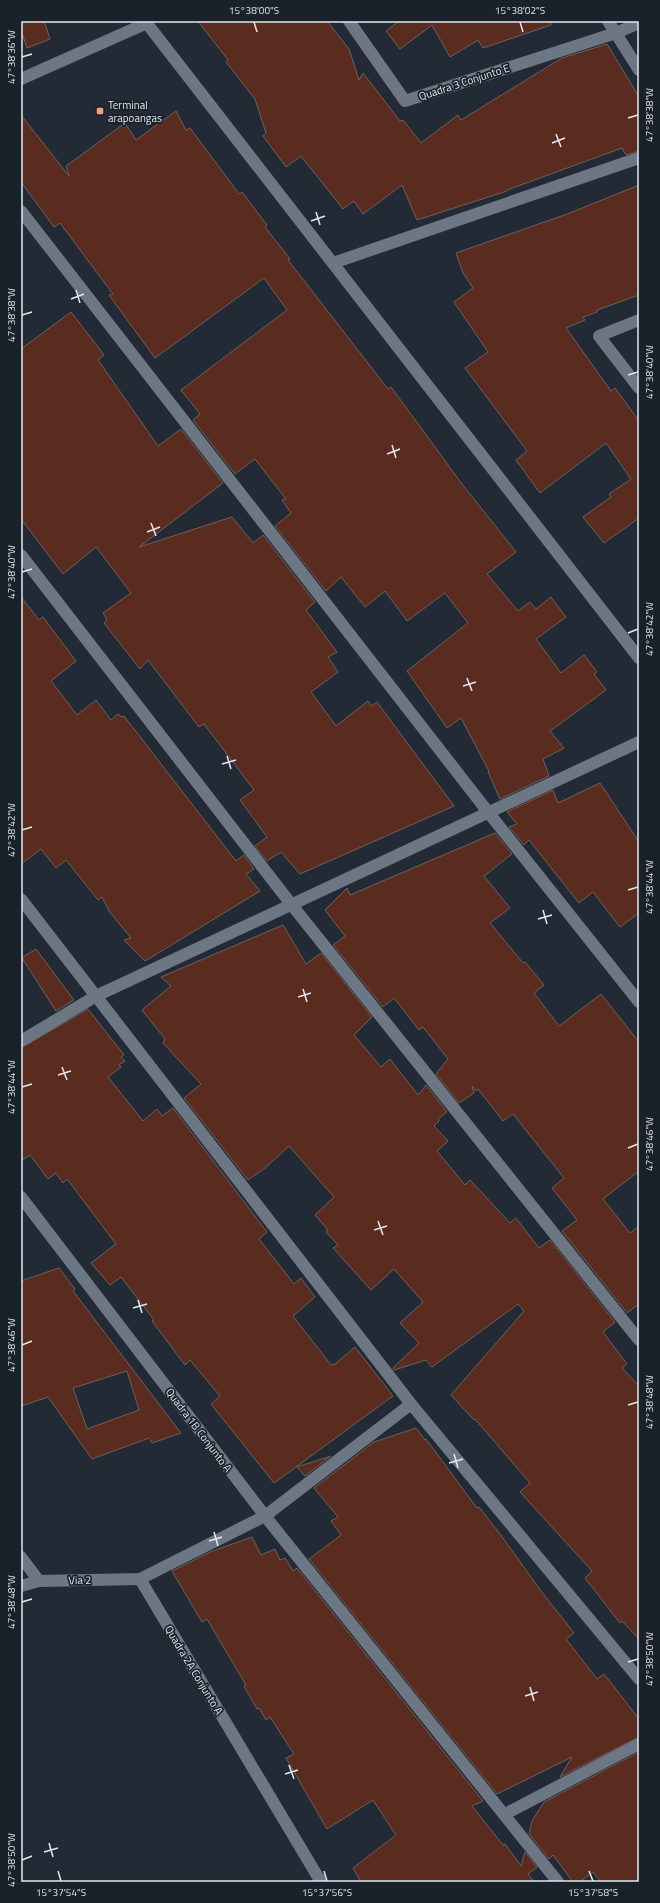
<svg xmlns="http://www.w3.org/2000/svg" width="660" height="1903" font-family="'Titillium Web',sans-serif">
<rect width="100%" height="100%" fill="#222b35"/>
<g fill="#5a2c1f" stroke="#6f605b" fill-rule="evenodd">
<polygon points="21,21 44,21 50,39 27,48 21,30"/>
<polygon points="198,21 327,21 349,49 359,80 363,73 400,121 403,120 421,143 458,115 461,120 562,58 607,44 639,97 639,151 626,155 622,148 507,190 507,191 417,220 402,185 363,214 354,201 343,209 301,156 286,167 263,136 266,133 255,99 226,62 228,60"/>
<polygon points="399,21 551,21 551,25 483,48 478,40 450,57 432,25 400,49 386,31"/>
<polygon points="176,111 186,130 190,128 239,194 242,192 267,225 265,227 290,259 288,260 388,389 391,387 462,484 516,552 487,574 518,611 530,602 536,609 551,597 566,617 536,639 561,673 584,655 597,672 594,674 606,690 550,731 564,748 543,759 549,776 500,799 488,772 489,771 461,718 447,728 407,671 468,623 445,593 407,621 385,591 365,607 341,577 326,591 275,526 291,513 282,500 286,499 255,459 235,474 193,420 200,414 181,390 287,310 264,278 155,358 109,295 113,294 60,223 54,227 21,182 21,115 69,176 66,166 125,123 136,140"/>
<polygon points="639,185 639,295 597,310 597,312 583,317 585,320 566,328 611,391 615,388 639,421 639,518 604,543 583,517 611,497 609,494 631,479 606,443 540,493 516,460 527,451 465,368 488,352 454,302 473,288 463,273 456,253 570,213"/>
<polygon points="71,312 104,355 98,360 158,446 181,429 223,483 139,547 232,517 253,543 263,535 315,602 306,610 337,652 328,657 338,672 311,692 336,726 368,701 371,706 377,702 454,806 300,874 281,852 267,861 255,846 267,837 240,800 254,790 204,724 199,727 148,660 140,669 104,623 107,620 103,613 131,593 96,547 63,574 21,519 21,349"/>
<polygon points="21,597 39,620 43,617 76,661 51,681 77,715 96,700 111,720 118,714 121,717 124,716 236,861 244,855 254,869 246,874 260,891 145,961 124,940 131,938 109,911 102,897 98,900 66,860 56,868 41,849 21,864"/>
<polygon points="600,783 639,842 639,913 620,927 593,892 579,903 529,840 524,845 509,827 517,824 507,812 553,790 558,803"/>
<polygon points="495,833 512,854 484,876 510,908 490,923 523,963 525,962 544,985 534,993 559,1026 601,994 639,1042 639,1171 603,1199 630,1233 639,1226 639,1304 627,1313 562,1231 577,1220 552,1188 564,1178 513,1114 503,1121 478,1089 476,1091 472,1086 474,1093 459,1103 436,1074 448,1059 423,1027 419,1030 394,998 383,1007 333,945 345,936 325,910 347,888 350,895"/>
<polygon points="283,925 306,964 321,953 372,1017 354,1035 381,1067 390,1059 418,1095 426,1085 447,1112 438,1119 439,1121 434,1126 448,1141 437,1151 465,1185 470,1180 510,1223 516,1218 539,1248 550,1240 615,1322 603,1332 627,1364 622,1368 639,1386 639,1639 622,1621 620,1623 585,1578 592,1571 520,1492 530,1483 475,1419 474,1420 451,1395 524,1311 518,1304 432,1367 426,1360 394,1370 393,1368 419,1343 400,1323 423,1302 394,1269 371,1290 333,1248 338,1245 326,1232 328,1230 315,1215 334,1197 289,1146 265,1168 248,1180 184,1098 201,1084 163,1043 165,1039 142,1010 171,986 161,977"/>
<polygon points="36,949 74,1000 56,1011 22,958"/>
<polygon points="88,1009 124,1055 121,1057 125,1061 119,1065 121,1067 108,1077 143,1121 157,1109 162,1116 173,1108 267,1232 259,1239 294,1284 301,1278 315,1297 293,1316 331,1365 335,1364 355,1347 393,1396 274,1483 211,1404 220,1396 190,1360 185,1365 152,1321 154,1320 121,1277 110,1285 91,1263 116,1244 67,1179 63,1183 56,1173 48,1179 30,1155 21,1161 21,1048"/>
<path d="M59,1268L75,1289L73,1291L181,1433L152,1443L149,1438L92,1459L48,1397L21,1406V1281ZM127,1371L139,1410L87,1429L73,1388Z"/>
<polygon points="416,1428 425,1440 426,1439 477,1508 479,1507 500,1534 541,1591 574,1633 566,1639 597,1679 604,1674 639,1719 639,1737 560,1777 572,1757 497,1794 309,1559 341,1535 331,1521 338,1517 314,1488 374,1442"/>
<polygon points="331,1456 305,1476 297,1467"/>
<polygon points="252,1537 261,1555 275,1549 280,1560 285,1558 293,1571 297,1568 483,1801 472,1806 503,1845 505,1844 521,1866 525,1852 537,1867 528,1874 534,1882 361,1882 353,1868 396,1835 373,1800 327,1829 286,1758 294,1754 270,1717 266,1720 259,1708 257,1709 244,1686 246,1685 207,1619 202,1622 172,1571 210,1552"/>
<polygon points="639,1752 639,1882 601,1882 593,1872 580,1882 573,1882 553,1855 549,1859 529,1834 532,1821 544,1802"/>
</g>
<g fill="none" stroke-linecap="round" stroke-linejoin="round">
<g stroke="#6d7783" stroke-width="12">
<polyline points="145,21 639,658"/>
<polyline points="349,21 405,101 616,33 639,23"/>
<polyline points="608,21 639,70"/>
<polyline points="21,79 147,23"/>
<polyline points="21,211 488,812 639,1002"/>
<polyline points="333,263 639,158"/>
<polyline points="639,320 599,336 639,388"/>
<polyline points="21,555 291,904 639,1340"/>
<polyline points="21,899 411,1404 639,1679"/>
<polyline points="21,1041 96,996 639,742"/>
<polyline points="21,1197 265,1516 558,1882"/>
<polyline points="21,1557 39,1581"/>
<polyline points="140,1579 321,1882"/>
<polyline points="21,1586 39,1581 140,1579 265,1516 411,1404"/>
<polyline points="505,1814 639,1744"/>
</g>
</g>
<path fill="none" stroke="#e2e8ef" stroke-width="1.5" d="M254,22L257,32M520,22L523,32M22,57L32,54M628,118L638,115M556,134L561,147M552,143L565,138M316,212L320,225M311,221L325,216M76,290L80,303M71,299L84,294M22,315L32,312M628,375L638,372M392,445L396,458M387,454L400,449M151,523L156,536M147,532L160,527M22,572L32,569M628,633L638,629M467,678L472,691M463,686L476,682M227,756L231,769M222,764L236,760M22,830L32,827M628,890L638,887M543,910L547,924M538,919L552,915M303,989L307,1002M298,997L311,993M62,1067L67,1080M58,1075L71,1071M22,1087L32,1084M628,1148L638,1144M378,1221L383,1235M374,1230L387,1226M138,1300L142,1313M133,1308L147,1304M22,1345L32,1341M628,1405L638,1402M454,1454L458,1468M449,1463L463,1459M214,1532L218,1546M209,1541L222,1537M22,1602L32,1599M628,1662L638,1659M530,1687L534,1701M525,1696L538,1692M289,1765L294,1779M285,1774L298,1770M49,1843L53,1857M44,1852L58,1848M22,1860L32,1856M58,1871L61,1881M324,1871L327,1881M589,1871L593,1881"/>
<rect fill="#f39f85" stroke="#19212b" stroke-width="1.5" x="96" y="107" width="8" height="8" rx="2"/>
<g text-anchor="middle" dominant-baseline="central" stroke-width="3.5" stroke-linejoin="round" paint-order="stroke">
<g font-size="11" fill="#e2e8ef" stroke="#19212b">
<text transform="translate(464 82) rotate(-18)">Quadra 3 Conjunto E</text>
<text transform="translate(199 1430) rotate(53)">Quadra 1B Conjunto A</text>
<text transform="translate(80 1580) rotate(-1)">Via 2</text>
<text transform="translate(194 1670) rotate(59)">Quadra 2A Conjunto A</text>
</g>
<g font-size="11" fill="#e2e8ef" stroke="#19212b" text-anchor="start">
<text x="108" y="105">Terminal<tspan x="108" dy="13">arapoangas</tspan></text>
</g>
</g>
<rect width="660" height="1903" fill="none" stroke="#19212b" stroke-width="44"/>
<rect x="22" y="22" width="616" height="1859" fill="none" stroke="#e2e8ef" stroke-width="1.5"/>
<g font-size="10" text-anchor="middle" fill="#e2e8ef">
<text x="254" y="14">15°38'00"S</text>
<text x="520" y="14">15°38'02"S</text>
<text transform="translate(11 57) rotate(-90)" y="4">47°38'36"W</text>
<text transform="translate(649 115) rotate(-90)" y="4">47°38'38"W</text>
<text transform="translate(11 315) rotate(-90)" y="4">47°38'38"W</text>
<text transform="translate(649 372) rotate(-90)" y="4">47°38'40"W</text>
<text transform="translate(11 572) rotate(-90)" y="4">47°38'40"W</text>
<text transform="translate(649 629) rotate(-90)" y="4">47°38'42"W</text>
<text transform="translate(11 830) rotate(-90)" y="4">47°38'42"W</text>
<text transform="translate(649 887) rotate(-90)" y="4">47°38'44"W</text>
<text transform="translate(11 1087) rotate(-90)" y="4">47°38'44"W</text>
<text transform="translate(649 1144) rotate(-90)" y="4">47°38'46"W</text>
<text transform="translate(11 1345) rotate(-90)" y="4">47°38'46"W</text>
<text transform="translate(649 1402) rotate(-90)" y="4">47°38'48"W</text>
<text transform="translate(11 1602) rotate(-90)" y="4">47°38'48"W</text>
<text transform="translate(649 1659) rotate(-90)" y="4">47°38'50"W</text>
<text transform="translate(11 1860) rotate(-90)" y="4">47°38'50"W</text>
<text x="61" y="1896">15°37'54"S</text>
<text x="327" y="1896">15°37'56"S</text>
<text x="593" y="1896">15°37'58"S</text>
</g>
</svg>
